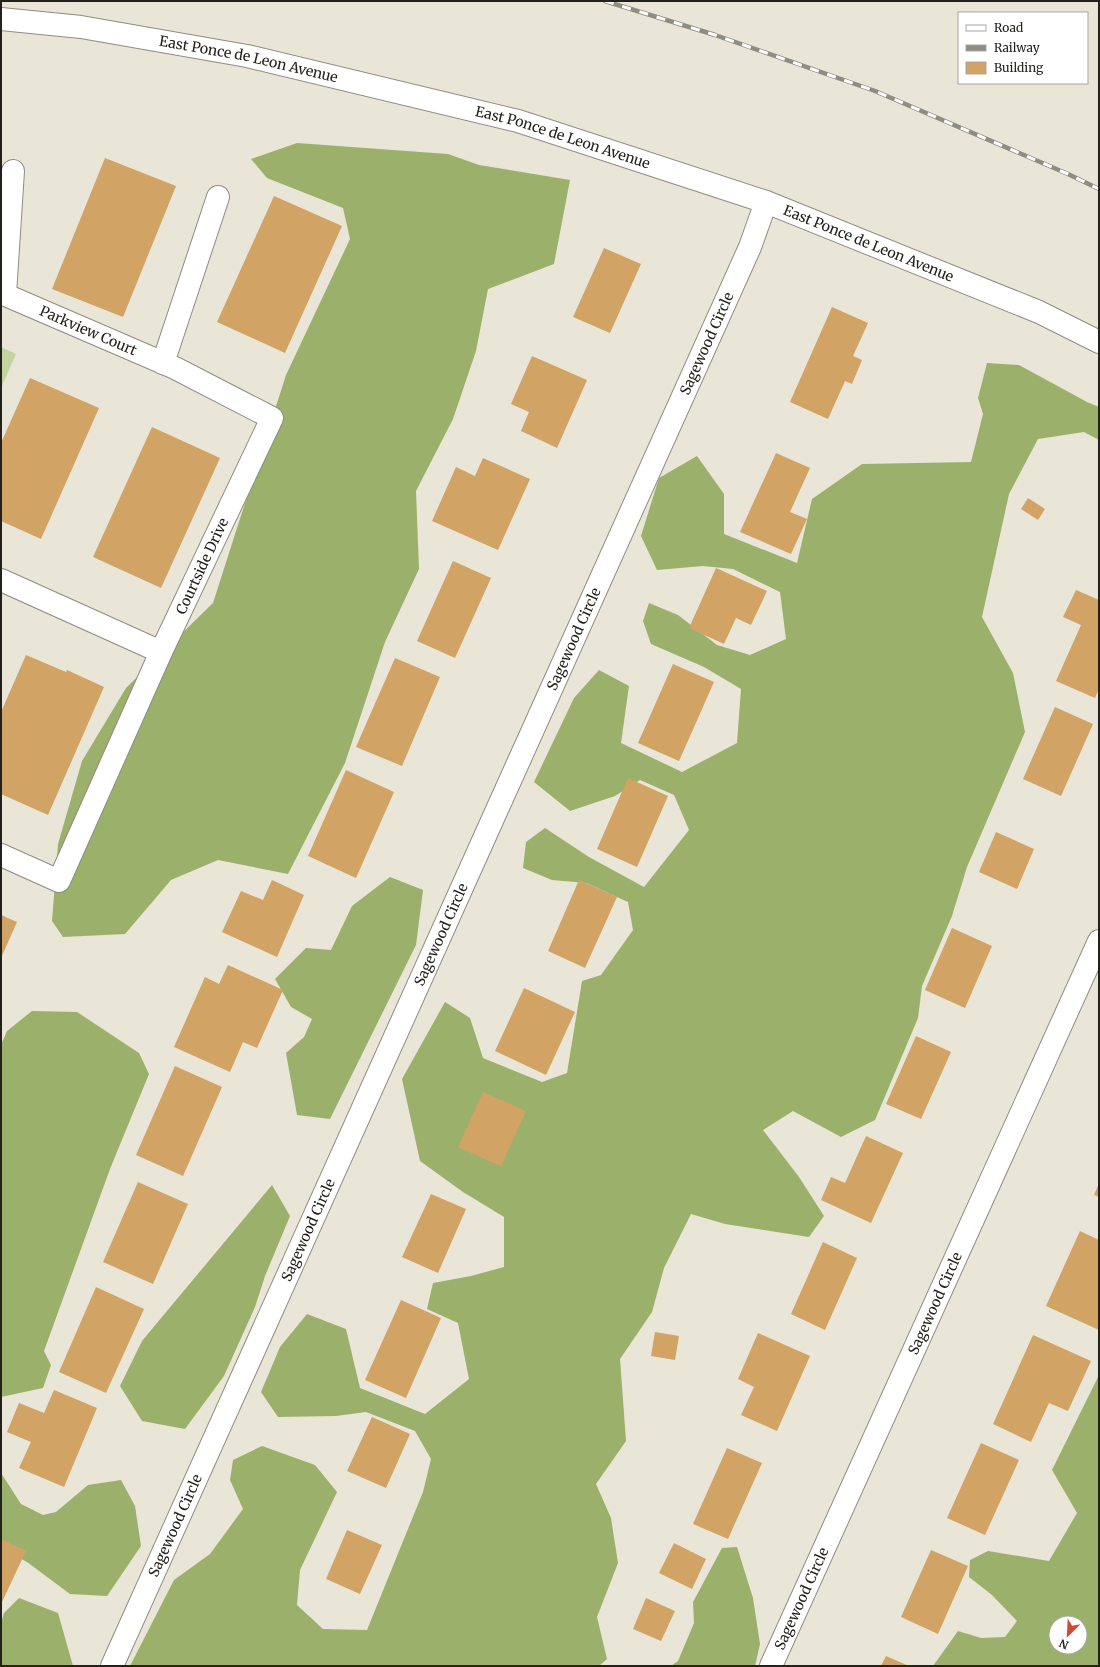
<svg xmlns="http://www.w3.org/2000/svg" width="1100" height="1667" font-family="Merriweather,serif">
<rect width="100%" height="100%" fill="#e9e5d7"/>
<polygon fill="#c2d49f" points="1,347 16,354 1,388"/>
<g fill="#9bb16b" fill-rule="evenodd">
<polygon points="297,143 448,154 479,165 570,180 554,264 488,289 476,351 453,419 416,491 419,569 385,642 345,763 288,874 218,860 171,880 125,934 63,937 52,921 58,844 82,761 126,688 213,603 286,375 350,239 343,208 267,178 251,159"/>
<polygon points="987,363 1019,365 1087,402 1099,407 1099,440 1084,432 1038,439 1009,494 982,617 1013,673 1025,732 967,867 952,916 922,986 918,1018 875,1120 841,1137 793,1111 763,1130 799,1177 824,1216 809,1237 725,1224 691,1214 664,1268 652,1312 620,1359 626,1441 596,1484 611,1518 618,1563 597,1617 607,1659 599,1666 130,1666 174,1580 210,1554 243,1509 230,1480 233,1460 262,1446 315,1465 337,1492 300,1570 297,1605 323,1629 367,1630 423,1492 431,1459 415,1431 366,1412 336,1416 278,1417 261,1392 280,1347 307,1314 346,1329 360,1388 425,1414 469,1379 458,1323 427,1309 433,1283 471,1276 504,1267 504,1217 463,1192 420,1161 402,1079 445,1002 470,1018 483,1058 542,1082 567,1073 582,981 601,975 633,930 628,902 586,883 552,880 523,868 526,842 545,828 589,857 644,887 689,830 674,795 640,780 615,796 570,811 534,782 574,698 599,670 629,686 621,743 682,772 737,743 741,689 704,667 651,644 643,621 649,603 678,615 717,645 750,655 786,639 780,592 733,569 703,566 657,570 641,536 659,478 697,456 724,494 724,534 797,563 812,499 862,464 971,462 983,414 978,398"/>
<polygon points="390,877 423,890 416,945 330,1119 297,1115 286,1053 304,1037 312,1019 291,1007 275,979 306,948 331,950 352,906"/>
<polygon points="32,1011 77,1012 139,1053 149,1074 110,1169 44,1351 51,1365 43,1388 1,1397 1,1045 7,1031"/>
<polygon points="272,1185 290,1216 265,1276 255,1307 224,1376 185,1429 142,1421 120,1386 142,1341"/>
<path d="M1099,1375V1666H933L958,1631L981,1638L1005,1637L1017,1621L992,1595L969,1577L970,1560L988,1551L1049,1561L1077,1513L1052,1470ZM1056,1623H1080V1647H1056Z"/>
<polygon points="1,1473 21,1504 43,1515 56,1512 88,1485 121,1480 135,1506 141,1546 107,1596 70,1594 27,1562 1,1548"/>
<polygon points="737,1547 753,1598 760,1644 755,1666 671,1666 678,1661 694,1623 693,1602 722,1548"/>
<polygon points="19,1598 58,1613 73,1666 1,1666 1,1623 4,1613"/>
</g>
<g fill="#d1a364">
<polygon points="105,158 176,186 123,317 52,289"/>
<polygon points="274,196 342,226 285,353 217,322"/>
<polygon points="604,248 641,264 610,333 573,317"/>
<polygon points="832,307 868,323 853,356 862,360 852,384 845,381 828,419 790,402"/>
<polygon points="532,356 587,380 557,448 521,431 529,412 511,404"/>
<polygon points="30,378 99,408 41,539 1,521 1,443"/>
<polygon points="152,427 220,458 161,588 93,557"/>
<polygon points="776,453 810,468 790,512 807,519 791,554 740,532"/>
<polygon points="483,458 530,479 498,550 432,521 456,467 475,476"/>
<polygon points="1028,498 1045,509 1038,520 1021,509"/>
<polygon points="453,561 491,578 455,658 417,641"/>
<polygon points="716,568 767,591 751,625 736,618 724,644 689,628"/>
<polygon points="1076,590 1099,600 1099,689 1095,698 1056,681 1081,625 1063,617"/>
<polygon points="26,655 66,672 67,670 104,687 48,815 1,794 1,712"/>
<polygon points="395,658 440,677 402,766 356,747"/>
<polygon points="673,664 714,682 679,761 638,743"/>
<polygon points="1055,707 1093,724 1061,796 1023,779"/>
<polygon points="346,770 394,792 356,878 308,856"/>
<polygon points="628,778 668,796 637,867 597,849"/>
<polygon points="996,832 1034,849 1017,889 979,872"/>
<polygon points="272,880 304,895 277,957 222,932 241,891 263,900"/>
<polygon points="579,880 617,897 585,968 548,951"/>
<polygon points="1,915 17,922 1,958"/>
<polygon points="952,928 992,946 965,1008 925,990"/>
<polygon points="228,965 283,990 257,1048 243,1042 230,1072 174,1047 205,977 219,984"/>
<polygon points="524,988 575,1012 546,1075 495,1051"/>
<polygon points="916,1036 951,1052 921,1119 886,1104"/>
<polygon points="175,1066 222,1087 183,1176 136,1155"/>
<polygon points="483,1092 526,1111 501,1166 458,1147"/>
<polygon points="866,1136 903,1153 871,1223 821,1200 831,1177 845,1183"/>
<polygon points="138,1182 188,1204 153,1284 103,1262"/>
<polygon points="1099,1183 1099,1197 1094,1195"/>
<polygon points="431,1194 466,1209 438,1273 402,1257"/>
<polygon points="1080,1231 1099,1240 1099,1330 1046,1306"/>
<polygon points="823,1242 857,1258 825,1330 791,1314"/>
<polygon points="96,1287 144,1309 106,1393 59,1372"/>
<polygon points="401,1300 441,1318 406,1398 365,1380"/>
<polygon points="655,1332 679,1336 675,1360 651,1356"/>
<polygon points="758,1333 810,1356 777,1431 741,1415 754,1387 738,1379"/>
<polygon points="1033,1335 1091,1361 1068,1411 1049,1403 1031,1442 993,1424"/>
<polygon points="54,1390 97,1408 64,1487 19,1468 31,1442 7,1432 19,1403 44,1413"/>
<polygon points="372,1417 410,1434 386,1488 347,1471"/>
<polygon points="981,1443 1019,1460 985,1535 947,1518"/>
<polygon points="727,1448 762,1463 728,1539 693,1524"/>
<polygon points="347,1530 382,1545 360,1594 326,1579"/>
<polygon points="1,1539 26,1551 1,1604"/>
<polygon points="674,1543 706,1559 692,1589 659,1573"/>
<polygon points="931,1550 968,1566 938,1634 901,1617"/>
<polygon points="646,1598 675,1611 661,1641 633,1629"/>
<polygon points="886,1656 909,1666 881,1666"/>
</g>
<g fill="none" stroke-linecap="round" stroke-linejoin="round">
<defs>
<g id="minor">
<path id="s1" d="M1,293L175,368L272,418L161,652L1,580"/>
<polyline points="5,294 13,171"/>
<polyline points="163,363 218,197"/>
<polyline points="1,855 59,881 161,652"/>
<path id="s2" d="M112,1666L750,247L766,202"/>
<path id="s3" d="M771,1666L1099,941"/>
</g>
<g id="major">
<path id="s4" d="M1,19L81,27L247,56L518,121L766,202L1039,312L1099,342"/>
</g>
</defs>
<use href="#minor" stroke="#908c80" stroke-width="24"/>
<use href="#major" stroke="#908c80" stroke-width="24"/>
<use href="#minor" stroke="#fff" stroke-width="22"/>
<use href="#major" stroke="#fff" stroke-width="22"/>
<defs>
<polyline id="rail" points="605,1 715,35 875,91 1068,174 1099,189"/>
</defs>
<use href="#rail" stroke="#8f8c82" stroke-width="4.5"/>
<use href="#rail" stroke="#fff" stroke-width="3" stroke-dasharray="9" stroke-linecap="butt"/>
</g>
<g text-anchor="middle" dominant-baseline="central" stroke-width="3" stroke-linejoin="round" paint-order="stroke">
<g font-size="14" fill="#23211c" stroke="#fff">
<text stroke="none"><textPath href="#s4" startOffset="251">East Ponce de Leon Avenue</textPath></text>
<text stroke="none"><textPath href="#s4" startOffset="575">East Ponce de Leon Avenue</textPath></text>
<text stroke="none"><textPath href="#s4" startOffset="899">East Ponce de Leon Avenue</textPath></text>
<text stroke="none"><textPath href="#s1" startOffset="95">Parkview Court</textPath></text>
<text stroke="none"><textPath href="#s2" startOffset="1450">Sagewood Circle</textPath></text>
<text transform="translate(202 566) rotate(-65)">Courtside Drive</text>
<text stroke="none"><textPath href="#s2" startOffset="1126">Sagewood Circle</textPath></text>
<text stroke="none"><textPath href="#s2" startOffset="802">Sagewood Circle</textPath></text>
<text stroke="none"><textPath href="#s2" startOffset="478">Sagewood Circle</textPath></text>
<text stroke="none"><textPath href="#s3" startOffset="398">Sagewood Circle</textPath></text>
<text stroke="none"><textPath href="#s2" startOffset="154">Sagewood Circle</textPath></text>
<text stroke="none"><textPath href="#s3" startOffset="74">Sagewood Circle</textPath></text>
</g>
</g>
<rect width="1100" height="1667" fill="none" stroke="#23211c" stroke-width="4"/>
<rect x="958" y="12" width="130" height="72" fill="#ffffff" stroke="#a7a6a4"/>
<rect x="966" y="25" width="20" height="6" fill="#ffffff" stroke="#a7a6a4"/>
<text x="994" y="32" font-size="12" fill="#23211c">Road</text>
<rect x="966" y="45" width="20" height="6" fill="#8f8c82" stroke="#a7a6a4"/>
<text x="994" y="52" font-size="12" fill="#23211c">Railway</text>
<rect x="966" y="62" width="20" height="12" fill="#d1a364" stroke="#a7a6a4"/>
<text x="994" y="72" font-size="12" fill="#23211c">Building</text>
<g transform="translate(1068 1635) rotate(204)"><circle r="19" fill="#ffffff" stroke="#a7a6a4"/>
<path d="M0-3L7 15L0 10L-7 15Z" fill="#d34735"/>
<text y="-6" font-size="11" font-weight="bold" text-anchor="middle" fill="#23211c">N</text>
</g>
</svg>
